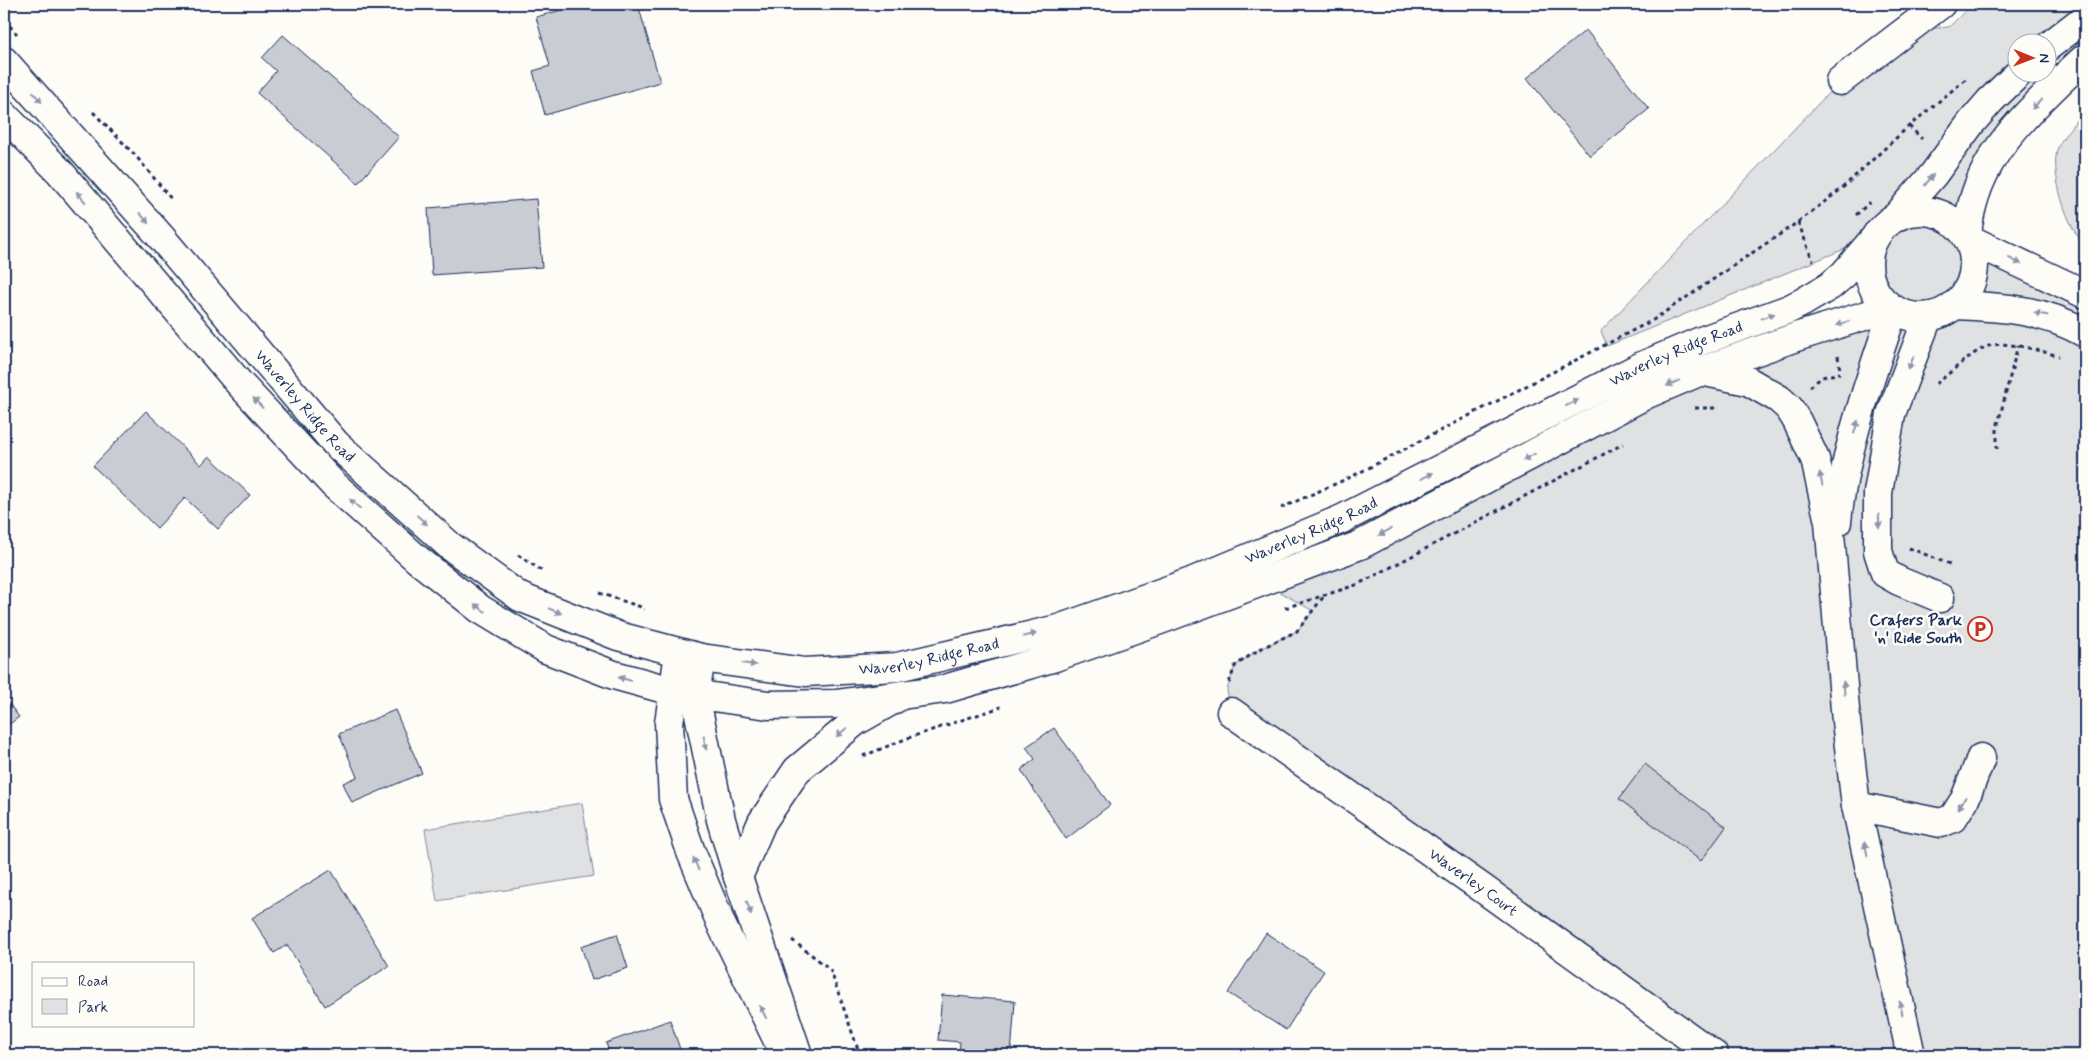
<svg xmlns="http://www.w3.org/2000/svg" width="2089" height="1059" font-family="Mynerve,sans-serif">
<rect width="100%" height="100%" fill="#fdfcf7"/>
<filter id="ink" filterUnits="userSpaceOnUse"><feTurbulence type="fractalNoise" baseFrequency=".02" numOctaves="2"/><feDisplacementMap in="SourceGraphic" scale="10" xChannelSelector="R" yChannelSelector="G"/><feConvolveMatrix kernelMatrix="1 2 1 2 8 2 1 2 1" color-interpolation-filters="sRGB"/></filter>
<g filter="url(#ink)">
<g fill="#e0e1e3" stroke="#7e88a0" fill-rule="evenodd">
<path d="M1972,4H2085V58L2019,122L1967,234L2085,294V1055H1714L1231,712L1227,690L1235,666L1258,650L1297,631L1313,611L1261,581L1583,428L1881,300C1868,280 1869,260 1874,237L1607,346L1601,331L1840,81L1908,30L1949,27ZM2016,42H2046V72H2016Z"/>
<path d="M2085,109V245C2067,229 2049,170 2058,147C2064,134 2077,120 2085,109Z"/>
<polygon points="582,803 594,876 437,901 425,829"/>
</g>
<g fill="#c9ccd3" stroke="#1b2f5e">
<polygon points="583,4 638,4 660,82 545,115 533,71 550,66 536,17"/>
<polygon points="1586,30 1649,109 1590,156 1527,78"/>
<polygon points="283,35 399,137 358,183 257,93 276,71 262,58"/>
<polygon points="536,199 542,267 432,275 428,208"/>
<polygon points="146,411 201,465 209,456 250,495 218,529 185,498 157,528 93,466"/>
<polygon points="4,697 19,717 4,728"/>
<polygon points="395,710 422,773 352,803 343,783 357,777 339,734"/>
<polygon points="1054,728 1110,805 1066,839 1021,770 1035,759 1026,747"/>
<polygon points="1645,764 1726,827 1701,861 1619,799"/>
<polygon points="331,870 389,966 325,1006 287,945 274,953 252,918"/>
<polygon points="1266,933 1324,971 1286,1030 1228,993"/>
<polygon points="617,934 628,968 592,980 581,946"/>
<polygon points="942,995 1015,1001 1011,1055 959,1055 960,1042 938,1040"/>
<polygon points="670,1020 682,1055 610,1055 606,1043"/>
</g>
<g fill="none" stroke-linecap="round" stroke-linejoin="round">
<defs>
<g id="minor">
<polyline points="1840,81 1941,4"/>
<polyline points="1928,317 1891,414 1878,493 1878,551 1885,573 1899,581 1940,598"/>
<polyline points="679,653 669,723 673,799 691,852 722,926 781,1047"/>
<polyline points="701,658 695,695 721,820 738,877"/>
<path id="s1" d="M1231,712L1482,888L1714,1055"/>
<polyline points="1856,806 1941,823 1953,818 1965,799 1981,758"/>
<polyline points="798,1055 738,877 762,822 797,770 856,721 898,697"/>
</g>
<g id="major">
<polyline points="2046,48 2085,18"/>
<path id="s2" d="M4,61L160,236L336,444L450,546L520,597L618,636L701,658L805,672L897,667L1058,629L1191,582L1342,519L1642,366L1701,341L1789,309L1803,302L1830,286L1844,274L1872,241"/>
<polyline points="4,115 60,172 239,383 333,484 417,559 480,609 546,649 614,675 672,691 768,705 836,704 945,689 1055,657 1160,620 1360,545 1647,394 1701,371 1796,337 1890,308"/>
<circle cx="1921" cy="264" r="53"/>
<polyline points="1897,216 1933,175 1971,123 1990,101 2020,72"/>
<path d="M1967,234C1973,175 2002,138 2043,98C2057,84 2070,71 2085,58"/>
<polyline points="1971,240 2085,294"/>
<path d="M1954,305C2001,307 2043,309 2085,333"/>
</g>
<g id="highway">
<polyline points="1701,371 1748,381 1779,399 1789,408 1797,421 1815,459 1829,522 1846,721 1856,806 1911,1055"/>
<path d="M1837,522C1844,450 1870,380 1893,311"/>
</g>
</defs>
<use href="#minor" stroke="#1b2f5e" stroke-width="31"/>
<use href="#major" stroke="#1b2f5e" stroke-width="31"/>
<use href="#highway" stroke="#1b2f5e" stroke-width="31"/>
<g stroke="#1b2f5e" stroke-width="3" stroke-dasharray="4 4" stroke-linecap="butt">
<polyline points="4,20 17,34"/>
<polyline points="93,112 135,155 172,200"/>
<polyline points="1909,126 1922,139"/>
<polyline points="1856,215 1870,202"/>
<polyline points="1798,222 1813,261"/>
<polyline points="1838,356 1840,370"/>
<path d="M1936,384C1949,374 1972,352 1986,347C2005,339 2039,351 2059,356"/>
<polyline points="1810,387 1822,377 1840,373"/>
<polyline points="1695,408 1718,408"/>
<polyline points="1997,449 1997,428 2018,345"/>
<polyline points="1281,508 1353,476 1653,320 1798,222 1840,190 1909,126 1966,79"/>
<polyline points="1909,548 1952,565"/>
<polyline points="518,555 542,571"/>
<polyline points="599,593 641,607 644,610"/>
<polyline points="1285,608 1356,585 1378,574 1623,444"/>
<polyline points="1229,683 1235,666 1258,650 1297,631 1324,596"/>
<polyline points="863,756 908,738 1001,707"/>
<polyline points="792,940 830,969 860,1055"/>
</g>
<use href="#minor" stroke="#fdfcf7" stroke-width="28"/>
<use href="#major" stroke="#fdfcf7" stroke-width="28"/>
<use href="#highway" stroke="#fdfcf7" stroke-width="28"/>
</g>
<defs><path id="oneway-solid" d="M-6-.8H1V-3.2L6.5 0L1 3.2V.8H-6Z" transform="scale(1.25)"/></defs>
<g fill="#8c96aa">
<use href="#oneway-solid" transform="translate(37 97) rotate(49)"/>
<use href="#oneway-solid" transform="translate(2037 104) rotate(136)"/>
<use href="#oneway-solid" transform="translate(1929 180) rotate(-52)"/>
<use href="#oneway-solid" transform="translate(81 197) rotate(-130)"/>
<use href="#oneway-solid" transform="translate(144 218) rotate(49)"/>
<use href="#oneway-solid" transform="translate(2015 261) rotate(26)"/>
<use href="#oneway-solid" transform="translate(2041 314) rotate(-168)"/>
<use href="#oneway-solid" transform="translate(1768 316) rotate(-20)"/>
<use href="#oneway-solid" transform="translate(1843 323) rotate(163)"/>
<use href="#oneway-solid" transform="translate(1911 363) rotate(111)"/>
<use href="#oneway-solid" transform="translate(1673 383) rotate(157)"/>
<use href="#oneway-solid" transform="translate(258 403) rotate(-133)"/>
<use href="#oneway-solid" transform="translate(1572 403) rotate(-27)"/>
<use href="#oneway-solid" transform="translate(1856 427) rotate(-73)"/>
<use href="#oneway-solid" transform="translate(1529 457) rotate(152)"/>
<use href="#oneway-solid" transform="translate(1427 476) rotate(-27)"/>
<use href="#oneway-solid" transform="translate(1821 479) rotate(-102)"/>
<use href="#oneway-solid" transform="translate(355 504) rotate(-138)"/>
<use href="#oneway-solid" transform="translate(422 520) rotate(42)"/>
<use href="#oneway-solid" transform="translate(1879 521) rotate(89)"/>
<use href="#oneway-solid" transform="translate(1385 532) rotate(152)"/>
<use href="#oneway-solid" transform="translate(480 608) rotate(-145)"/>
<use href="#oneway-solid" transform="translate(555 611) rotate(22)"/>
<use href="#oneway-solid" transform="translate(1030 635) rotate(-14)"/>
<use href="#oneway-solid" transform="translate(749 664) rotate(8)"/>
<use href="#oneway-solid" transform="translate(625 679) rotate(-165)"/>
<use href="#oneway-solid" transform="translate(1844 688) rotate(-95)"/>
<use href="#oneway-solid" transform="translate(842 732) rotate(140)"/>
<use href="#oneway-solid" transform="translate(705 743) rotate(79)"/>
<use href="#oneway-solid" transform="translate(1962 803) rotate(121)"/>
<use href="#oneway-solid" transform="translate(1866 849) rotate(-103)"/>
<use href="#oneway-solid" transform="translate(696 864) rotate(-112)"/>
<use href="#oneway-solid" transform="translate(749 908) rotate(71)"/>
<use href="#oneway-solid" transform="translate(1901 1008) rotate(-102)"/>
<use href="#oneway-solid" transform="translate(763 1012) rotate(-117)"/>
</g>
</g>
<defs>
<symbol id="parking-ring" viewBox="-11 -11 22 22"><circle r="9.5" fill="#fdfcf7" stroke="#c8321e" stroke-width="1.5"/><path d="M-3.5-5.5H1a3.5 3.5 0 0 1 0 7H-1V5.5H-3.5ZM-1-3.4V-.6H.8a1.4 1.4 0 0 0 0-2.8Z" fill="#c8321e"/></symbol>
</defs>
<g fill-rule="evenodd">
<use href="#parking-ring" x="1966" y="615" width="28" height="28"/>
</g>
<g text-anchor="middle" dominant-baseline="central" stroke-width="5" stroke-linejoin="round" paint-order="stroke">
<g font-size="16" fill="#1b2f5e" stroke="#fdfcf7">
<text stroke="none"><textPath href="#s2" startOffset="1978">Waverley Ridge Road</textPath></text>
<text stroke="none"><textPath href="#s2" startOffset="458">Waverley Ridge Road</textPath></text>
<text stroke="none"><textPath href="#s2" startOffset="1572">Waverley Ridge Road</textPath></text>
<text stroke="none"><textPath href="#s2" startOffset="1168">Waverley Ridge Road</textPath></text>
<text stroke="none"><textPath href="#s1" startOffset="296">Waverley Court</textPath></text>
</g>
<g font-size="16" font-weight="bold" fill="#1b2f5e" stroke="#fdfcf7" text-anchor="end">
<text x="1962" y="620">Crafers Park<tspan x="1962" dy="18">'n' Ride South</tspan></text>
</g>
</g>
<rect width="2089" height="1059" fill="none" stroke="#fdfcf7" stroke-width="20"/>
<rect x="10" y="10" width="2069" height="1039" fill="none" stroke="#1b2f5e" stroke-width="2" filter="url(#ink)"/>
<rect x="32" y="962" width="162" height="65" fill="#fdfcf7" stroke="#a3aaba"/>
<rect x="42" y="978" width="25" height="8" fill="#fdfcf7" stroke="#a3aaba"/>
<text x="78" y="986" font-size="15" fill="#1b2f5e">Road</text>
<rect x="42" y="999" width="25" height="15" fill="#e0e1e3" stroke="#a3aaba"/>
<text x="78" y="1012" font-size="15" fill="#1b2f5e">Park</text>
<g transform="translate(2032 58) rotate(91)"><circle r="24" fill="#fdfcf7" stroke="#a3aaba"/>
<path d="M0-4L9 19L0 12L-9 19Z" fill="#c8321e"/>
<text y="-8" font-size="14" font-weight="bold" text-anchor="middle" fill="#1b2f5e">N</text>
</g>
</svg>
